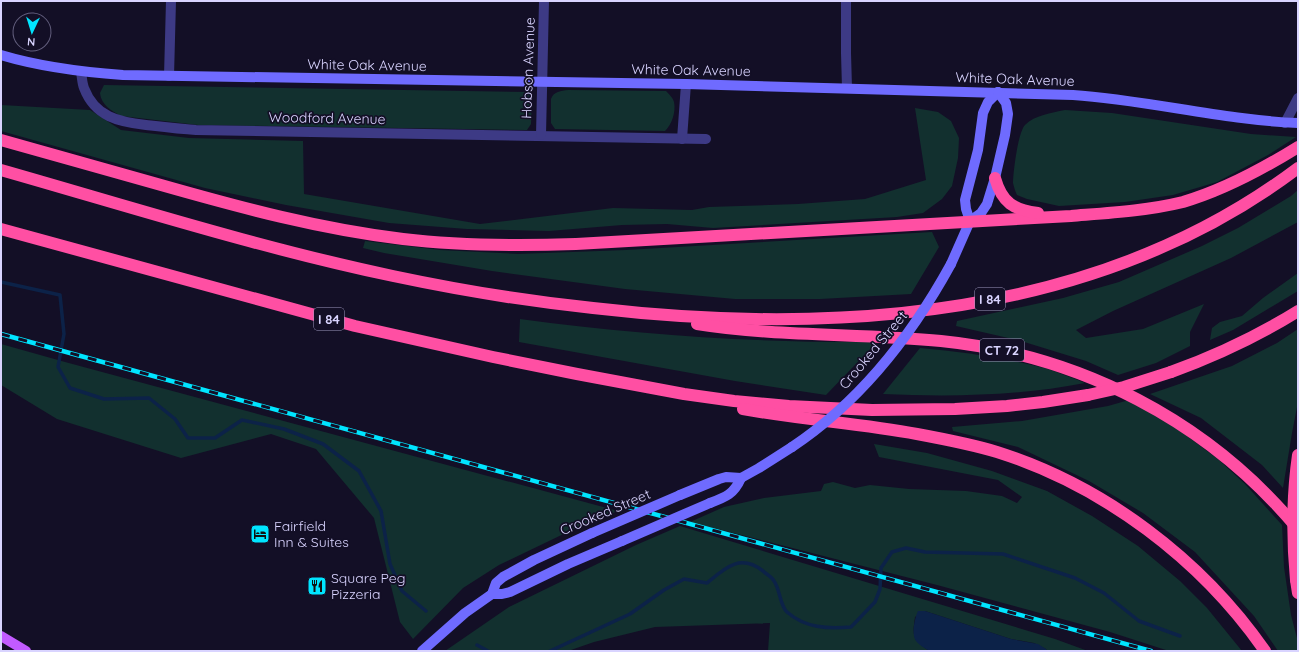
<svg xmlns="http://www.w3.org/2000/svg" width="1299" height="652" font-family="Quicksand,sans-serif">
<rect width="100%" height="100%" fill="#130f26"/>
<g fill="#12302f">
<path d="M104,85L529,92L532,97L531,124L527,130L198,125L121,116C112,111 101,105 100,93Z"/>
<path d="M568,90L666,91C669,94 673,98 674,102C676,112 672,124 665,131L555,129L551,123V99C554,91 561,91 568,90Z"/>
<polygon points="1,105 90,110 121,130 189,138 303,141 304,194 480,224 613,208 692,210 709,207 798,204 865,199 926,180 915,108 938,112 951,121 959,138 958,158 952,186 942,199 923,213 897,217 713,228 667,224 622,225 549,231 467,229 389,223 286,205 205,188 1,131"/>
<path d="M1065,110L1112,113L1251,134L1296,137L1268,155L1217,182L1173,195L1125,202L1059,206L1027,199L1017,195C1015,191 1014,187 1013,183C1013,173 1018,132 1025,125C1035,115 1051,113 1065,110Z"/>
<polygon points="1298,190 1298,222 1231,258 1113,311 1076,330 1086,338 1143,329 1204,304 1190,332 1190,346 1156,363 1118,375 1086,361 1021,341 956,326 957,321 1063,298 1119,282 1202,246 1238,228 1291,196"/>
<polygon points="932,232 939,247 911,294 820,299 735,299 625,289 492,271 384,253 363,248 365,241 440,250 518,254 626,250"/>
<polygon points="1298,273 1298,291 1233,330 1210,340 1212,328 1220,322 1242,316 1263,298"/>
<path d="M520,319C638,335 758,343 877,342L826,395L735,381L519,342Z"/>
<polygon points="1298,329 1298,402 1292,433 1283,488 1262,465 1201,418 1150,394 1232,366 1277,343"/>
<polygon points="1,344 65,362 618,511 576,528 499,565 463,588 413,639 400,622 374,518 316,449 271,434 181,458 57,419 1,385"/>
<path d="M920,348C964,352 1006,358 1048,369C1060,373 1073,378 1085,383C1019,396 950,397 883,394Z"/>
<polygon points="1129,400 1179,430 1219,460 1245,484 1282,525 1284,567 1291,615 1298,642 1298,651 1278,651 1254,616 1195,552 1143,513 1089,481 1018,447 953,431 952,427 1022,421 1108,406"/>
<polygon points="874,444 927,453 992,471 1047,491 1092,516 1138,546 1180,581 1207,608 1242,651 1169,651 1110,632 937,585 690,522 724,507 764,498 821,491 824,484 833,482 855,488 870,485 909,489 966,491 1002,496 1017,503 1022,497 998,480 879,457"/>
<path d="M680,526L1055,639L1088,651H1047L1046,649L1034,643L1011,639L925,611L915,617C912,638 913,639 929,651H768L770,623L655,627L594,642L568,651H445L509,607L636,545Z"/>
</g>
<path fill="#0c2248" d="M918,611H925L1011,639L1038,644L1046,649L1047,651H929C925,648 919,645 916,641C911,635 915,617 918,611Z"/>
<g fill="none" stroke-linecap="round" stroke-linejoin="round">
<g stroke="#0c2248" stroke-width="3.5">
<polyline points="1,282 60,295 64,334 58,367 70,388 104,399 149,398 175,419 188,438 215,438 242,420 284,429 323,444 359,471 381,511 390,564 402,591 426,611"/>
<polyline points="477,645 488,651"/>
<path d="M550,651L630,614L664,590L684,579L707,583C725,568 740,553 763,571C766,574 772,577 774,581C780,589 780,606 787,612C805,628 828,629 851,627L875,602L880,589L881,568L892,552L906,548L925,552L1003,554L1075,578L1104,593L1139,621L1180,636"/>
</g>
<g stroke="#3d3a85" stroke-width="10">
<polyline points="846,1 846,53 847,88"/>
<path d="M81,72C82,77 82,83 84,88C95,117 119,122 146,125C163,127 179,129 196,130L706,139"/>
<polyline points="169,76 171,1"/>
<polyline points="1285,123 1298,98"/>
<polyline points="541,135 544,1"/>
<polyline points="682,139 686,84"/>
</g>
<g stroke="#6f6bff" stroke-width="10">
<path d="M1,55C41,67 82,72 123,75L686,84L1073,95C1148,100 1222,120 1298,123"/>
<polyline points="970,221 966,209 965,200 978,150 983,113 988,102 998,92"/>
<polyline points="951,264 970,221 981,213 987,204 995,178 1005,135 1008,114 1006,103 998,92"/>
<polyline points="680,495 719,479 726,477 741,478 759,468 792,447"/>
<path d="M710,503C726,497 734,494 741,478"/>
<polyline points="492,594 502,594 510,592 568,564 622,541"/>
<polyline points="422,651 465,613 492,594 496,583 503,577 534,560 592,533"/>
</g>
<polyline stroke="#c25bff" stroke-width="10" points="1,636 26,651"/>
<g stroke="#ff4fa3" stroke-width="12">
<path d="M1,140C54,155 108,170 161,185C242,208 320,229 403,239C461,246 518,246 576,244L1071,216C1108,213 1146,211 1183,202C1224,190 1261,170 1298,147"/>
<path d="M1,170C131,207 260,248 393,276C459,290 526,301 593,308C834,336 1098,319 1298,168"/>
<path d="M995,178C1002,203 1014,210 1038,213"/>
<polyline points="1,229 355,326 493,357 577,374 684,394 734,401 789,406 872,410 955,409 1007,406 1043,402 1088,395"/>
<path d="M697,324C778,337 860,333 941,341C1080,355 1208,421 1297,528"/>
<path d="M1171,372C1215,356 1258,336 1298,311"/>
<path d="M743,409C801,420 860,423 917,434C944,439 971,444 997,452C1104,486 1201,559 1265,651"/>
<polyline points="1296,580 1298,593"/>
</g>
<defs>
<polyline id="rail" points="1,334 1151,651"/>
</defs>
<use href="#rail" stroke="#00e5ff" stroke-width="4.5"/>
<use href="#rail" stroke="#130f26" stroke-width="3" stroke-dasharray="9" stroke-linecap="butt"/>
<g stroke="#6f6bff" stroke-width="10">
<path d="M792,447C861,401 912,335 951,264"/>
<polyline points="592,533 680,495"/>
<polyline points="622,541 710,503"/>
</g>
<g stroke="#ff4fa3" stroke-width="12">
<polyline points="1088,395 1124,387 1171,372"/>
<path d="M1296,580C1292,538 1292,497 1298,455"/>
</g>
</g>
<defs>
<symbol id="hotel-square" viewBox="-11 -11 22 22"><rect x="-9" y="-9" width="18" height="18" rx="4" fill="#00e5ff" stroke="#130f26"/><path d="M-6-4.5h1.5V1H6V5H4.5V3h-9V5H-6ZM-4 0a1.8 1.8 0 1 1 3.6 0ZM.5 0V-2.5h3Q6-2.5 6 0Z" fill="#111"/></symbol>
<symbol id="restaurant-square" viewBox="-11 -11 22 22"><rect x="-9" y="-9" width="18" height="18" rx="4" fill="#00e5ff" stroke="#130f26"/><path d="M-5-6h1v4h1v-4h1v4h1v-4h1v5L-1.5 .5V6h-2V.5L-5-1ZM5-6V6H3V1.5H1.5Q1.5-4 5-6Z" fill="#111"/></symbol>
</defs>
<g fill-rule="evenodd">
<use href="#hotel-square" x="249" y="523" width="22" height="22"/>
<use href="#restaurant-square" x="306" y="575" width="22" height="22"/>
</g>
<g text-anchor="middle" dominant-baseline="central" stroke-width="3.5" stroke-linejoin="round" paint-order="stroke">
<g fill="#130f26" stroke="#9e99be" stroke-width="1">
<rect x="975" y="288" width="30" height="22" rx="3"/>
<rect x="314" y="308" width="30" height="22" rx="3"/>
<rect x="980" y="339" width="44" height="22" rx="3"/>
</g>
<g font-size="13" font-weight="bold" fill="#d9d4ff">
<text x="990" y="299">I 84</text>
<text x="329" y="319">I 84</text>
<text x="1002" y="350">CT 72</text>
</g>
<g font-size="14" fill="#d9d4ff" stroke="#130f26">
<text transform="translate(367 65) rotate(1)">White Oak Avenue</text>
<text transform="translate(528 68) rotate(-88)">Hobson Avenue</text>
<text transform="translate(691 70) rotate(1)">White Oak Avenue</text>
<text transform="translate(1015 79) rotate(2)">White Oak Avenue</text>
<text transform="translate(327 118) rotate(1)">Woodford Avenue</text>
<text transform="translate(873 350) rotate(-50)">Crooked Street</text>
<text transform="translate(605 512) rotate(-23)">Crooked Street</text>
</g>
<g font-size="14" fill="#d9d4ff" stroke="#130f26" text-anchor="start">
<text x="274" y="526">Fairfield<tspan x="274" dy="16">Inn &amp; Suites</tspan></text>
<text x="331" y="578">Square Peg<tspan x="331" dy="16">Pizzeria</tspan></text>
</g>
</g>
<rect width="1299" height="652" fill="none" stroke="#d9d4ff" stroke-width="4"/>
<g transform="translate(32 32) rotate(184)"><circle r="19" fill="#130f26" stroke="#625e7d"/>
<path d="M0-3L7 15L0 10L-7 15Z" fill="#00e5ff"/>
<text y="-6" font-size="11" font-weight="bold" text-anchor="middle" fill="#d9d4ff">N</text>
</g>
</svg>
